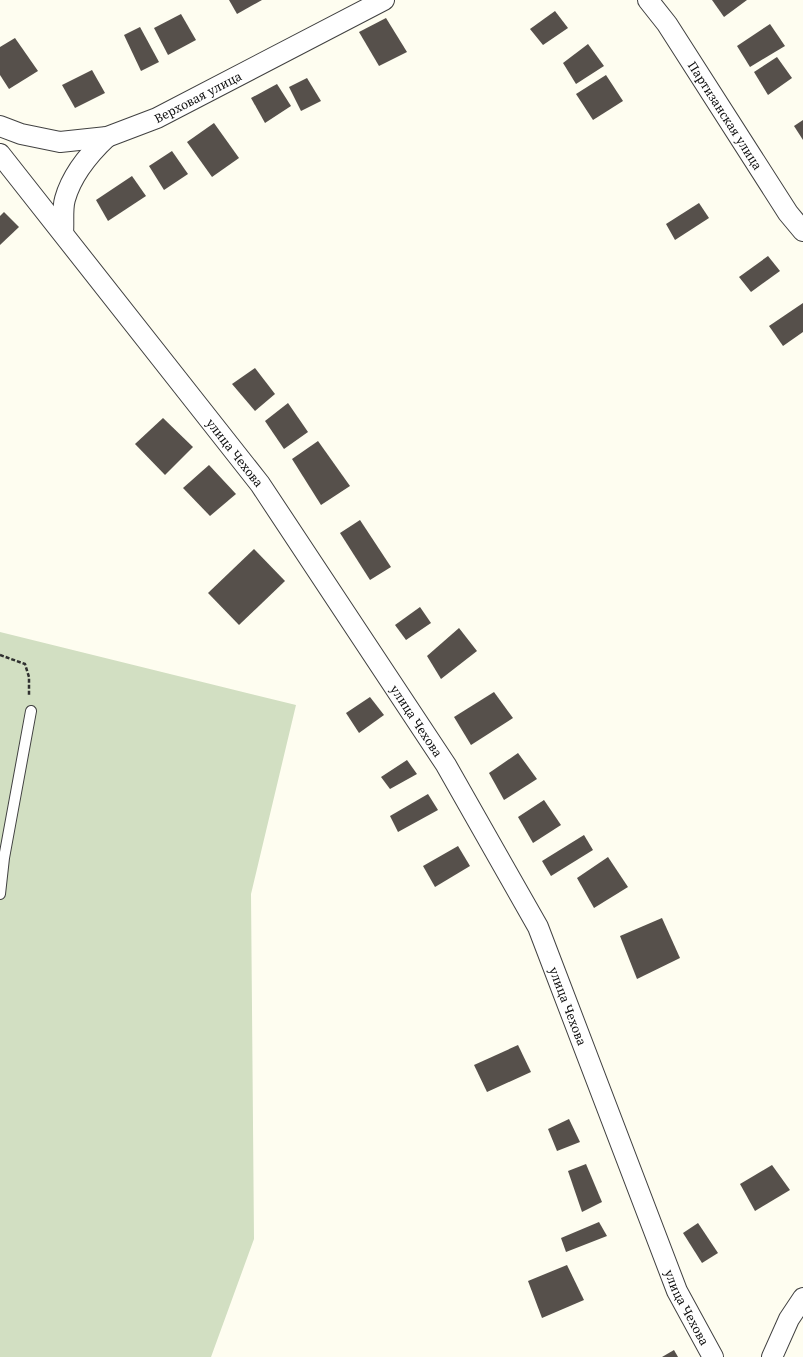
<svg xmlns="http://www.w3.org/2000/svg" width="803" height="1357" font-family="'Noto Serif',serif">
<rect width="100%" height="100%" fill="#fefdf0"/>
<polygon fill="#d2dfc2" points="0,632 296,705 251,894 254,1239 211,1357 0,1357"/>
<g fill="#56504b">
<polygon points="229,0 262,0 237,14"/>
<polygon points="712,0 747,0 724,17"/>
<polygon points="555,11 568,28 543,45 530,29"/>
<polygon points="181,14 196,40 168,55 154,28"/>
<polygon points="386,18 407,52 379,66 359,32"/>
<polygon points="770,24 785,46 750,67 737,46"/>
<polygon points="140,27 159,62 141,71 124,35"/>
<polygon points="15,38 38,71 9,89 0,75 0,47"/>
<polygon points="588,44 604,66 576,84 563,63"/>
<polygon points="777,57 792,78 768,95 754,72"/>
<polygon points="92,70 105,93 75,108 62,85"/>
<polygon points="606,75 623,101 593,120 576,94"/>
<polygon points="307,78 321,101 301,111 289,87"/>
<polygon points="277,84 291,106 265,123 251,98"/>
<polygon points="803,120 803,140 794,126"/>
<polygon points="214,123 239,158 212,177 187,142"/>
<polygon points="172,151 188,174 164,190 149,166"/>
<polygon points="132,176 146,196 108,221 96,200"/>
<polygon points="699,203 709,218 675,240 666,224"/>
<polygon points="4,212 19,227 0,245 0,216"/>
<polygon points="768,256 780,271 751,292 739,277"/>
<polygon points="803,303 803,332 783,346 769,326"/>
<polygon points="255,368 275,394 255,411 232,384"/>
<polygon points="288,403 308,432 284,449 265,421"/>
<polygon points="163,418 193,447 165,475 135,444"/>
<polygon points="318,441 350,486 321,505 292,459"/>
<polygon points="209,465 236,494 210,516 183,488"/>
<polygon points="360,520 391,567 370,580 340,533"/>
<polygon points="254,549 285,581 239,625 208,593"/>
<polygon points="420,607 431,623 406,640 395,625"/>
<polygon points="459,628 477,651 441,679 427,656"/>
<polygon points="494,692 513,718 471,745 454,717"/>
<polygon points="370,697 384,715 359,733 346,713"/>
<polygon points="518,753 537,779 504,800 489,773"/>
<polygon points="407,760 417,774 390,789 381,777"/>
<polygon points="428,794 438,810 398,832 390,816"/>
<polygon points="544,800 561,825 533,843 518,817"/>
<polygon points="584,835 593,850 551,876 542,861"/>
<polygon points="458,846 470,866 435,887 423,866"/>
<polygon points="608,857 628,887 594,908 577,878"/>
<polygon points="662,918 680,958 637,979 620,936"/>
<polygon points="518,1045 531,1072 487,1092 474,1065"/>
<polygon points="569,1119 580,1142 557,1151 548,1129"/>
<polygon points="586,1164 602,1202 582,1212 568,1171"/>
<polygon points="772,1165 790,1190 755,1211 740,1184"/>
<polygon points="599,1222 607,1236 566,1252 561,1238"/>
<polygon points="698,1223 718,1253 702,1263 683,1233"/>
<polygon points="567,1265 584,1300 542,1318 528,1281"/>
<polygon points="674,1350 678,1357 662,1357"/>
</g>
<g fill="none" stroke-linecap="round" stroke-linejoin="round">
<defs>
<polyline id="lane" points="0,894 4,858 31,711"/>
<g id="street">
<path id="s1" d="M648,0L667,24L788,213L803,231"/>
<path id="s2" d="M0,126L21,134L60,142L107,137L157,118L384,0"/>
<path id="s3" d="M0,154L260,484L446,765L538,927L677,1291L713,1357"/>
<path d="M63,233C64,222 62,209 65,199C72,174 89,154 107,137"/>
<polyline points="772,1357 789,1319 803,1298"/>
</g>
</defs>
<use href="#lane" stroke="#414141" stroke-width="12"/>
<use href="#street" stroke="#414141" stroke-width="22"/>
<polyline stroke="#303030" stroke-width="2.5" stroke-dasharray="4 2" stroke-linecap="butt" points="0,655 25,664 29,677 29,695"/>
<use href="#lane" stroke="#fff" stroke-width="10"/>
<use href="#street" stroke="#fff" stroke-width="20"/>
</g>
<g text-anchor="middle" dominant-baseline="central" stroke-width="4" stroke-linejoin="round" paint-order="stroke">
<g font-size="12" fill="#0e0e0e" stroke="#fff">
<text stroke="none"><textPath href="#s2" startOffset="209">Верховая улица</textPath></text>
<text stroke="none"><textPath href="#s1" startOffset="139">Партизанская улица</textPath></text>
<text stroke="none"><textPath href="#s3" startOffset="380">улица Чехова</textPath></text>
<text stroke="none"><textPath href="#s3" startOffset="704">улица Чехова</textPath></text>
<text stroke="none"><textPath href="#s3" startOffset="1028">улица Чехова</textPath></text>
<text stroke="none"><textPath href="#s3" startOffset="1352">улица Чехова</textPath></text>
</g>
</g>
</svg>
